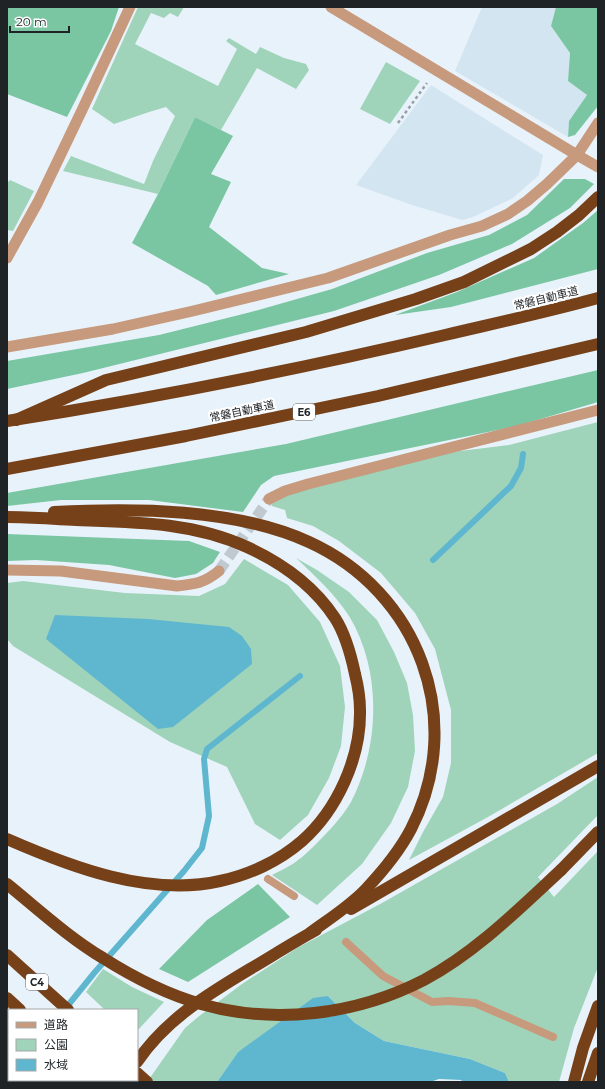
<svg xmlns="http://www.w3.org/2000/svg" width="605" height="1089" font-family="Montserrat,'Noto Sans JP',sans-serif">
<rect width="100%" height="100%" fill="#e8f2fa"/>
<g fill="#d4e5f2">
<polygon points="482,7 556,7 551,26 570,53 568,81 587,95 569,121 568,137 455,71"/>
<polygon points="431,85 543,155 539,175 513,198 473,217 462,220 412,205 356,185"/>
</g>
<g fill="#9fd4ba">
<polygon points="138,7 184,7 178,17 170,13 164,18 151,13 135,44 218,86 237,49 226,41 229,38 256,54 260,47 284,58 306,64 309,70 296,89 257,68 221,130 195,117 158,194 63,171 71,156 144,184 153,161 175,116 166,107 149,112 114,124 92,109"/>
<polygon points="386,62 420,81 390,124 360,109"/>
<polygon points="10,180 34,191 13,231 7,230 7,183"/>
<polygon points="598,422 598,753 488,817 409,860 423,832 443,797 451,763 451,710 435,649 415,613 381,573 339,541 313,526 287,518 285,510 272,506 272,503 283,489 452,452 509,445"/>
<path d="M296,558L317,570L349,592L377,620L394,652L407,683L413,715L415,751L408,787L391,823L362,864L317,905L272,875C281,870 291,866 298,860C303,857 307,852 312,848C326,834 341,819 351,802C380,746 382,670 349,616C335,594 315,576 296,558Z"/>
<polygon points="244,559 288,585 320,622 340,666 345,707 341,746 329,778 308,815 280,840 255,824 227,767 170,742 13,646 7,639 7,583 23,581 125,593 199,596 225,584"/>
<polygon points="598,777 598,815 538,877 554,897 598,851 598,967 574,1028 559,1082 509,1082 505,1073 470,1059 384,1041 355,1023 328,996 238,1052 217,1082 147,1082 185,1028 198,1017 242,984 297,948 382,903 557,804"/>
<polygon points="103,969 132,987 164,1002 137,1031 137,1010 105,1010 86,992"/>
<polygon points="9,1040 9,1080 71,1080 73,1082 7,1082 7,1043"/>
</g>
<g fill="#7ac6a3">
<polygon points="7,7 119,7 111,31 67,117 7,94"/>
<polygon points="556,7 598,7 598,106 575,135 568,137 569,121 587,95 568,81 570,53 551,26"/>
<polygon points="195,117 233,136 211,174 231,182 209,227 262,268 289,274 216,295 208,286 132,243 158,194"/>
<polygon points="564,179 585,179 594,184 570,208 512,244 439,275 334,311 83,373 7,389 7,361 159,335 251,312 332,289 427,253 489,235 527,215"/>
<polygon points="598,210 598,269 451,307 395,315 457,292 534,258 583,223"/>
<polygon points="598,370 598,402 517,426 274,476 261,485 243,512 149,500 61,500 7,506 7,493 286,444"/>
<polygon points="7,534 189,541 220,552 213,563 196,574 175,578 109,565 36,560 7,561"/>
<polygon points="258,884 290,917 188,982 159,969 207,920"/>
</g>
<g fill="#5fb7cf">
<polygon points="55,615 148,619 229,627 242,636 251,649 252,664 173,727 158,729 46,639"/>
<polygon points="328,996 355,1023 384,1041 470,1059 505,1073 509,1082 463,1082 461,1080 439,1079 430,1082 217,1082 238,1052 313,998"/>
</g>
<polygon fill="#e8f2fa" points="7,925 66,979 38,1010 9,1010 9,1025 7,1023"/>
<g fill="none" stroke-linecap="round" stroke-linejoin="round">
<g stroke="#5fb7cf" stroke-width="6">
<polyline points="433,560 511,486 521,468 523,454"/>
<polyline points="65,1009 95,972 184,871 202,848 209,816 204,759 207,749 300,676"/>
<polyline points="7,1081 9,1078"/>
</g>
<polyline stroke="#c0c9d0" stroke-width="11" stroke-dasharray="11 5.5" stroke-linecap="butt" points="219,571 269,499"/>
<polyline stroke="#989fa5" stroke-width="2.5" stroke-dasharray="3 3" stroke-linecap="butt" points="398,123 427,83"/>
<g stroke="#c79a7d" stroke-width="8">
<polyline points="268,879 294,896"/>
<polyline points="346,942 383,976 432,1002 448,1001 475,1003 553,1037"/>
</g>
<g stroke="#c79a7d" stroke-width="11">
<polyline points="7,258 38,202 83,108 130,7"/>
<polyline points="7,347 113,329 193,311 328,278 450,235 482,226 508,214 527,201 547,184 577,155 598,123"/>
<polyline points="269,499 285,491 308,484 598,410"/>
<path d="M7,570L61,571L177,586C196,584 204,583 219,571"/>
</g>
<polyline stroke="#c79a7d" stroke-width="11" points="331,7 577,155 598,167"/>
<g stroke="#764119" stroke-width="12">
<polyline points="16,420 106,380 306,332 416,299 464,282 531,249 557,232 579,215 598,197"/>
<path d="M7,421C154,398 300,369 445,335C496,323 547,312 598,298"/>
<polyline points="7,469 186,436 378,396 598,344"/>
<path d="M54,512C134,508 235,508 309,542C419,592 467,720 411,829C400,850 383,871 366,889C350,906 329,919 310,933"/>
<path d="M7,517C30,517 53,519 76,520C134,522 193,522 247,547C282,563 314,586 335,618C346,635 351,655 355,674C358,686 360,698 360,710C361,758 337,810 302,841C279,861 249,875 220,881C149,897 71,867 7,839"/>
<polyline points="561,870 598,832"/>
<polyline points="351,909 598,766"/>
<polyline points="7,955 68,1010"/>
<polyline points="7,998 20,1010"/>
<path d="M137,1062C165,1020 208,994 250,969C272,956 294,942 316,930"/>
<polyline points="137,1073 147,1082"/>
<polyline points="98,1080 100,1082"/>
<polyline points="124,1082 125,1080"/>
<polyline points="574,1082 583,1048 598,1006"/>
<polyline points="588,1082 598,1053"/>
</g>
<path stroke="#764119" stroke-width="12" d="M7,884C38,909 68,937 103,958C133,977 166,994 201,1004C274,1025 356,1015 424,980C475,953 519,909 561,870"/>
</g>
<g text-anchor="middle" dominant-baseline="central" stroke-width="4" stroke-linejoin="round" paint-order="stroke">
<g fill="#fff" stroke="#626567" stroke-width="1">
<rect x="293" y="404" width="22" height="16" rx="3"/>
<rect x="26" y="974" width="22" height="16" rx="3"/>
</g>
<g font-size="10" font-weight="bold" fill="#1f2326">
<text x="304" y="412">E6</text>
<text x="37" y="982">C4</text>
</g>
<g font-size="11" fill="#1f2326" stroke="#fff">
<text transform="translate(546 298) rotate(-14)">常磐自動車道</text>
<text transform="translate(242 411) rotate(-12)">常磐自動車道</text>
</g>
</g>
<rect width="605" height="1089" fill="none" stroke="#1f2326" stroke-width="16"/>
<rect x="8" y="1009" width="130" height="72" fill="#ffffff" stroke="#a5a7a8"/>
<rect x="16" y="1022" width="20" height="6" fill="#c79a7d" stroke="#a5a7a8"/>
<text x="44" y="1029" font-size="12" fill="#1f2326">道路</text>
<rect x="16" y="1039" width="20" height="12" fill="#9fd4ba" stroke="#a5a7a8"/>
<text x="44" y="1049" font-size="12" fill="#1f2326">公園</text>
<rect x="16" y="1059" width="20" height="12" fill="#5fb7cf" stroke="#a5a7a8"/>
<text x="44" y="1069" font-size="12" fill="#1f2326">水域</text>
<path d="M10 26v6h59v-6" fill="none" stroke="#1f2326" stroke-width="2"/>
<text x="16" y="26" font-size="12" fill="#1f2326" stroke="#ffffff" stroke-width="3" paint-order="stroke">20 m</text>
</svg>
